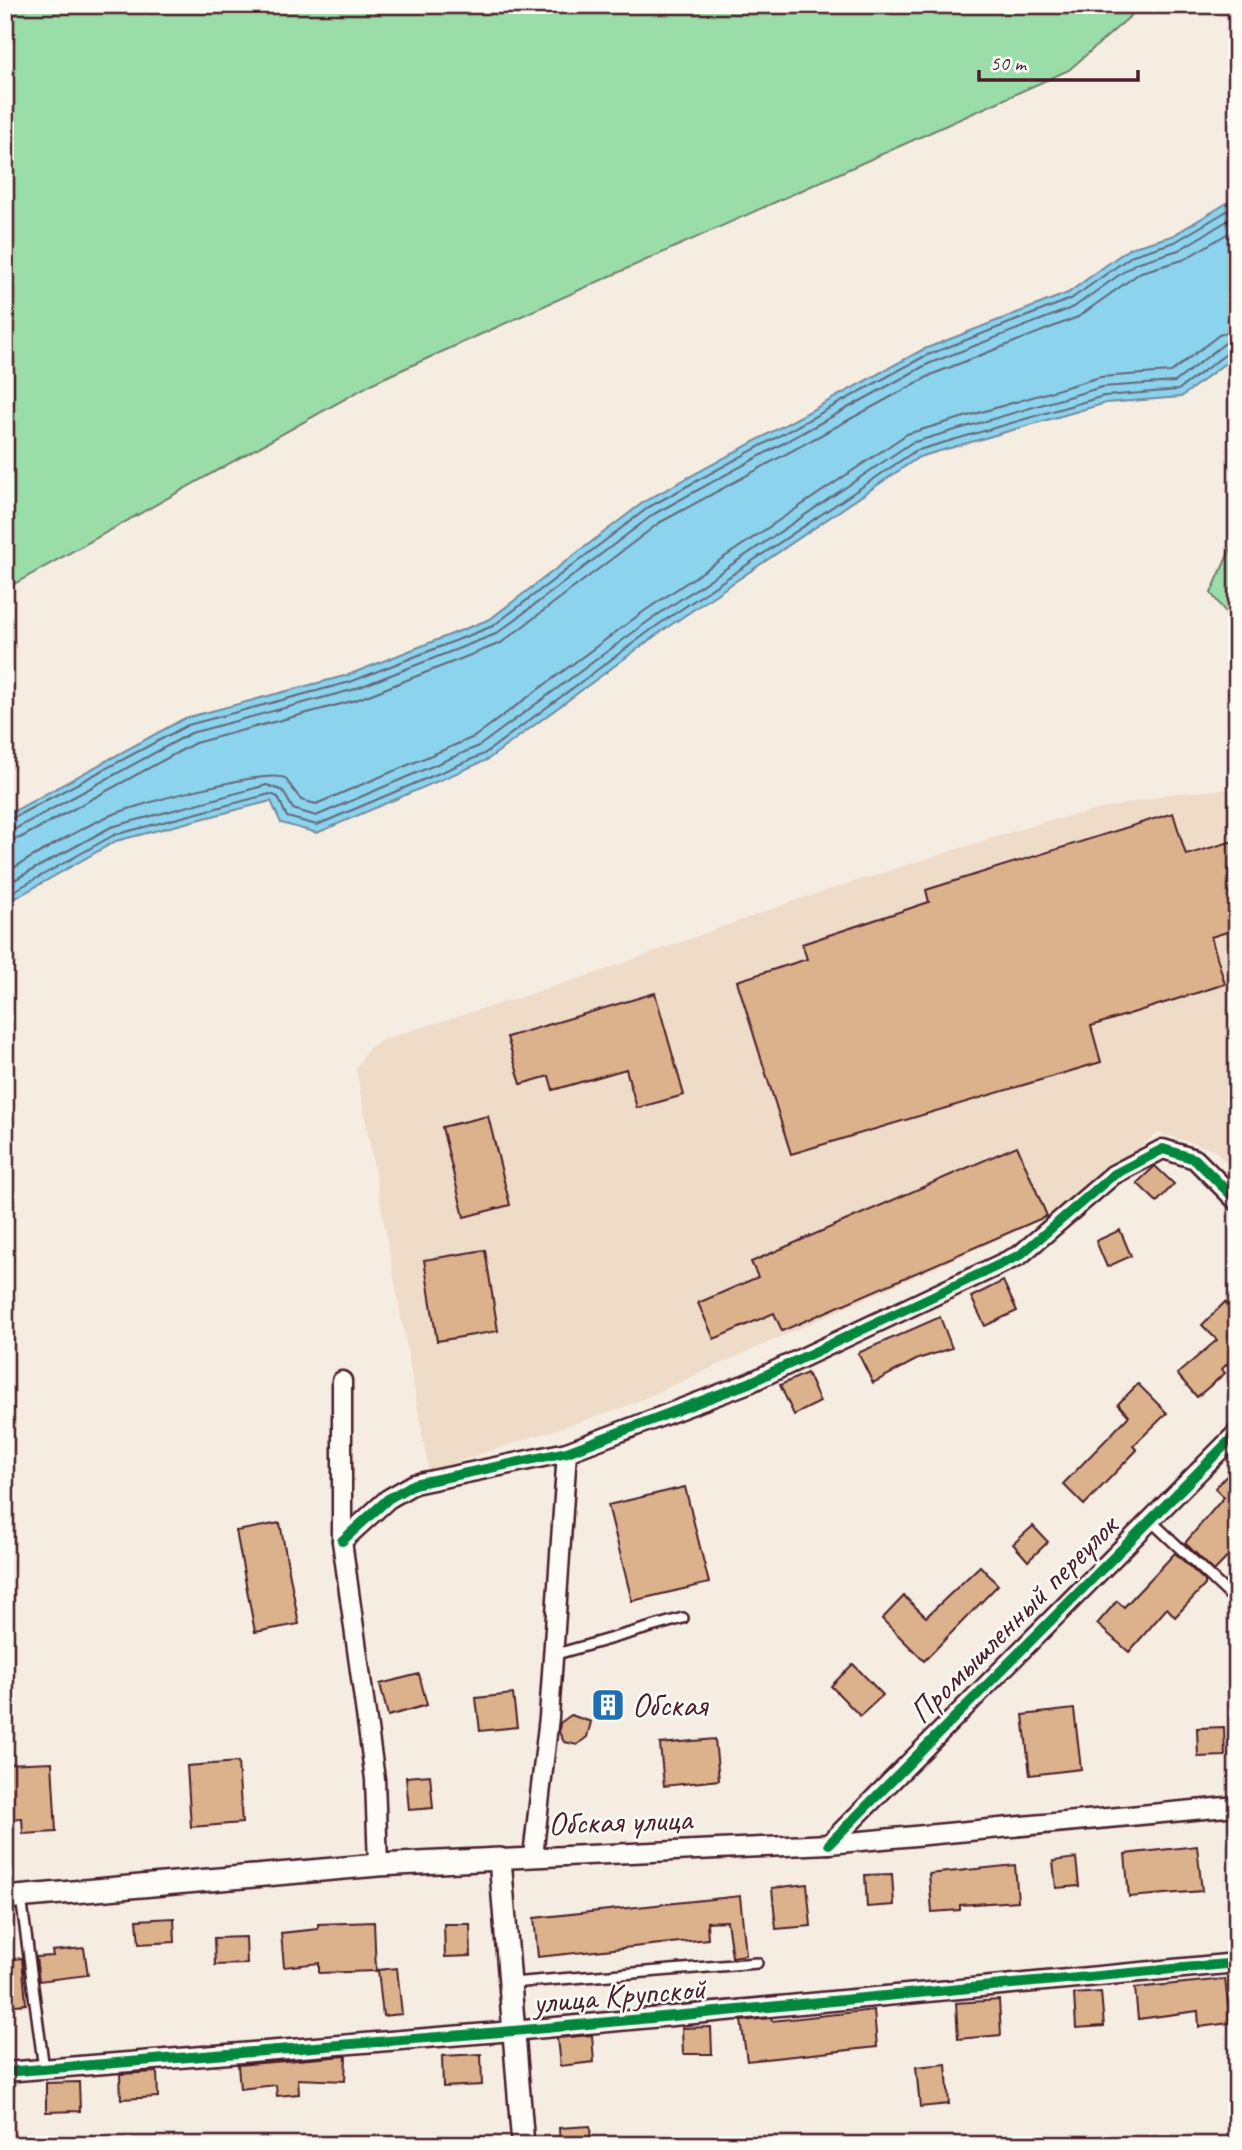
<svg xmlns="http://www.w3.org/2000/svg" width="1242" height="2150" font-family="Caveat,sans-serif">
<rect width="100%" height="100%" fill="#f6ede2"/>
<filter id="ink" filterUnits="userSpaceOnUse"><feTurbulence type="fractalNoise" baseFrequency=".0143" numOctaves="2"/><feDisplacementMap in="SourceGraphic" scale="14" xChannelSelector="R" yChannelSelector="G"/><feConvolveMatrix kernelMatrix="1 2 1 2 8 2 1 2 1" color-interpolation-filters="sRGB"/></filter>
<g filter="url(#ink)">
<polygon fill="#eedbc8" points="1237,789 1237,1174 1213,1149 1158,1133 1052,1215 622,1408 429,1471 356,1068 367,1050 384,1039 588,976 791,902 1043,822 1175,793"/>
<g fill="#9adda8" stroke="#727e6a" stroke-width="2">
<polygon points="5,5 1143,5 1069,70 377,381 5,589"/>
<polygon points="1237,534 1237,627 1211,593"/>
</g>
<polygon fill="#8cd3ed" stroke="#728b9f" stroke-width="2" points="1237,197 1237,354 1181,397 1106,403 919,457 659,633 487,760 317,833 281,823 271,801 116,841 5,904 5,816 185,718 348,675 490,619 645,501 922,350 1068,293 1130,248 1172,236"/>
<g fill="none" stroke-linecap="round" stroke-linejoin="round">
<g stroke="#646779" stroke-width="2">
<polyline points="5,822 188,725 350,682 493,626 649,507 925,356 1071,299 1133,255 1175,242 1237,205"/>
<polyline points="5,831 15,829 191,733 352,690 496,634 654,514 928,364 1074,307 1136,263 1179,250 1237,215"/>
<polyline points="5,841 20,838 195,743 356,700 501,643 659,523 933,374 1078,317 1141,272 1183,260 1237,228"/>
<path d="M5,873C37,854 70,834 104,818C129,806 263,769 285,778L301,800L316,804L474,737L643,612L907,434L1100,377L1171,372L1219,335L1237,330"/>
<polyline points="5,885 111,827 267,785 283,791 293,809 316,816 479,746 650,620 911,443 1102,387 1175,382 1225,343 1237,340"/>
<polyline points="5,896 114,835 270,794 278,797 287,817 317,825 484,754 655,627 915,451 1104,396 1178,390 1230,351 1237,349"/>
</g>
</g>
<g fill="#dcb28d" stroke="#4a1f2b" stroke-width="2">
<polygon points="1173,813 1186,855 1237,840 1237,929 1211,937 1225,984 1091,1026 1101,1062 791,1154 737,981 807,959 802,944 929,902 926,890"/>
<polygon points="655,993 684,1095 637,1108 626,1069 553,1090 549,1076 521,1084 507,1037"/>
<polygon points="488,1116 510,1205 464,1217 442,1127"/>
<polygon points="1017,1146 1047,1216 782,1331 774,1313 714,1339 698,1303 758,1277 751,1262"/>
<polygon points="1155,1166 1174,1184 1157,1202 1137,1183"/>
<polygon points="1120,1230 1131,1256 1107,1267 1096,1241"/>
<polygon points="485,1250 498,1331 437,1341 424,1260"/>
<polygon points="1003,1281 1017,1311 985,1326 971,1297"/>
<polygon points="1225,1302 1237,1314 1237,1354 1222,1369 1225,1373 1197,1397 1177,1374 1217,1340 1202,1325"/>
<polygon points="940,1317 952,1348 918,1359 873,1383 858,1353"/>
<polygon points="807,1373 820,1402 794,1415 780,1385"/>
<polygon points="1138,1384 1167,1413 1133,1446 1137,1450 1084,1505 1063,1484 1129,1416 1118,1404"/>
<polygon points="1237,1465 1237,1547 1214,1571 1185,1543 1224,1497 1215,1488"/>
<polygon points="685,1487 709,1583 632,1601 608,1505"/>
<polygon points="280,1523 299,1624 255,1632 236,1531"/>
<polygon points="1033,1526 1048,1542 1028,1561 1013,1544"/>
<polygon points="1175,1553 1205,1581 1205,1585 1175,1617 1167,1608 1129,1652 1097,1624 1117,1601 1124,1607"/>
<polygon points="980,1566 998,1585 924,1661 882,1619 904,1596 926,1617"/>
<polygon points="853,1664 883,1695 860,1716 831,1686"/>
<polygon points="419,1674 427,1705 388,1716 380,1684"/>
<polygon points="614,1690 619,1716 602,1719 597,1693"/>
<polygon points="513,1694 517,1727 480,1731 476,1698"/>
<polygon points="1074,1709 1081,1769 1030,1775 1023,1715"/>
<polygon points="571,1715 591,1722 587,1737 577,1745 564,1742 559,1732 560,1723"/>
<polygon points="1224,1727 1225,1756 1198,1757 1197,1728"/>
<polygon points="715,1739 719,1780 664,1786 660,1744"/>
<polygon points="52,1762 56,1832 23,1834 22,1818 5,1819 5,1764"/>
<polygon points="238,1762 242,1823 191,1827 187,1766"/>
<polygon points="430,1775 433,1808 409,1810 406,1777"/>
<polygon points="1197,1846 1202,1891 1129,1897 1125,1854"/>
<polygon points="1076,1858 1079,1886 1056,1888 1053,1861"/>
<polygon points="1015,1865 1018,1901 960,1905 960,1910 932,1912 929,1874"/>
<polygon points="892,1874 894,1905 867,1907 865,1875"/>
<polygon points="807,1884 811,1926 776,1929 772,1888"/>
<polygon points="740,1896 746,1955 732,1957 727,1921 707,1922 708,1939 538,1957 534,1918"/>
<polygon points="174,1918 175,1942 139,1944 137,1920"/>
<polygon points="374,1922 376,1971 319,1973 319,1963 284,1967 281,1933 318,1929 318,1924"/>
<polygon points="444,1924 470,1924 471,1956 445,1957"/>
<polygon points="246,1937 247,1964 215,1965 214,1938"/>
<polygon points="84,1948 88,1975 39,1981 36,1957 53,1956 52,1951"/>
<polygon points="22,1958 26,2004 5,2006 5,1960"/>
<polygon points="397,1968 402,2014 383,2016 378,1970"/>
<polygon points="1225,1979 1230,2023 1199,2027 1198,2011 1138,2019 1135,1988"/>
<polygon points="1101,1992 1104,2026 1076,2028 1074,1994"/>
<polygon points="999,2000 1001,2035 958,2039 956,2003"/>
<polygon points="874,2010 877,2047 747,2061 741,2021 771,2018 772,2021"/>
<polygon points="711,2027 712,2054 683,2054 682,2028"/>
<polygon points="592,2035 594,2062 560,2066 557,2038"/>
<polygon points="481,2054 482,2085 443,2087 442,2056"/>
<polygon points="346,2056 345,2081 298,2079 299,2094 277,2096 276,2085 240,2089 238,2065"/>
<polygon points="946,2064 949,2104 920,2107 916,2067"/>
<polygon points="157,2072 158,2097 121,2099 120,2074"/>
<polygon points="79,2082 80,2111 46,2112 46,2083"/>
<polygon points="590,2126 591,2145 560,2145 559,2128"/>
</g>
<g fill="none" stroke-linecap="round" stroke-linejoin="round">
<defs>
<g id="service">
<polyline points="1149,1519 1237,1602"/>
<polyline points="553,1655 683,1618"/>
<polyline points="21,1897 44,2069"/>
<polyline points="511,1983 757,1963"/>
</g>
<g id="minor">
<polyline points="342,1381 342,1541 375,1779 378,1865"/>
<polyline points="342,1541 388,1499 414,1484 567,1452 749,1383 1020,1255 1113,1175 1163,1149 1195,1159 1237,1201"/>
<polyline points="829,1844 1237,1433"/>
<polyline points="533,1856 549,1717 567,1452"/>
<polyline points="500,1859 829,1844 1237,1806"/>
<polyline points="5,2072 513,2031 1237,1963"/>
</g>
<polyline id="tertiary" points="5,1898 378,1865 500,1859 523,2145"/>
</defs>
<use href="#service" stroke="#4a1f2b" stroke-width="14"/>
<use href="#minor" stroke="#4a1f2b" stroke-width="23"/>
<use href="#tertiary" stroke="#4a1f2b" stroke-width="26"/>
<use href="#service" stroke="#fdfcf7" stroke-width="9"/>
<use href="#minor" stroke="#fdfcf7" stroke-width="18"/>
<use href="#tertiary" stroke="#fdfcf7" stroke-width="21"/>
<defs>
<g id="cycleway">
<polyline points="342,1541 388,1499 414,1484 567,1452 749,1383 1020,1255 1113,1175 1163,1149 1195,1159 1237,1201"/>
<polyline points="829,1844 1237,1433"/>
<polyline points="5,2072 513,2031 1237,1963"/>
</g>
</defs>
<use href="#cycleway" stroke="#fdfcf7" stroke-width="15"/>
<use href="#cycleway" stroke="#00873e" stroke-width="10"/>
</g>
</g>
<defs>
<symbol id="building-square" viewBox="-11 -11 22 22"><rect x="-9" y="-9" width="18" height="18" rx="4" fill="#1f6fb2" stroke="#fdfcf7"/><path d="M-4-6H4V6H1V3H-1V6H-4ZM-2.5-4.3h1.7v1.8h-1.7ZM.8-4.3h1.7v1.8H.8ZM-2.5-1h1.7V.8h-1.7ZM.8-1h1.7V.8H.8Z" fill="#fff"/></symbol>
</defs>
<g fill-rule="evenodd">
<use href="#building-square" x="589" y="1686" width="38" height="38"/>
</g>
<g text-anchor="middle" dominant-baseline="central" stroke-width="5" stroke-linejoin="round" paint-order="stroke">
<g font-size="33" fill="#4a1f2b" stroke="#fdfcf7">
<text transform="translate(1013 1619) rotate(-45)">Промышленный переулок</text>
<text transform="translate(620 1821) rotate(-2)">Обская улица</text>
<text transform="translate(619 1995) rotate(-5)">улица Крупской</text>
</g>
<g font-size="33" fill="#4a1f2b" stroke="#fdfcf7" text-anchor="start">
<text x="632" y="1705">Обская</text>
</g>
</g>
<rect width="1242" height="2150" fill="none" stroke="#fdfcf7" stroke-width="28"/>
<rect x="14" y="14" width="1214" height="2122" fill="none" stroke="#4a1f2b" stroke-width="2.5" filter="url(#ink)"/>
<path d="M979 70v10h159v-10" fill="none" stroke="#4a1f2b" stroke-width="3.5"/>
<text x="990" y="70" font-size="21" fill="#4a1f2b" stroke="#fdfcf7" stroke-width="5" paint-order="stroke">50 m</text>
</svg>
